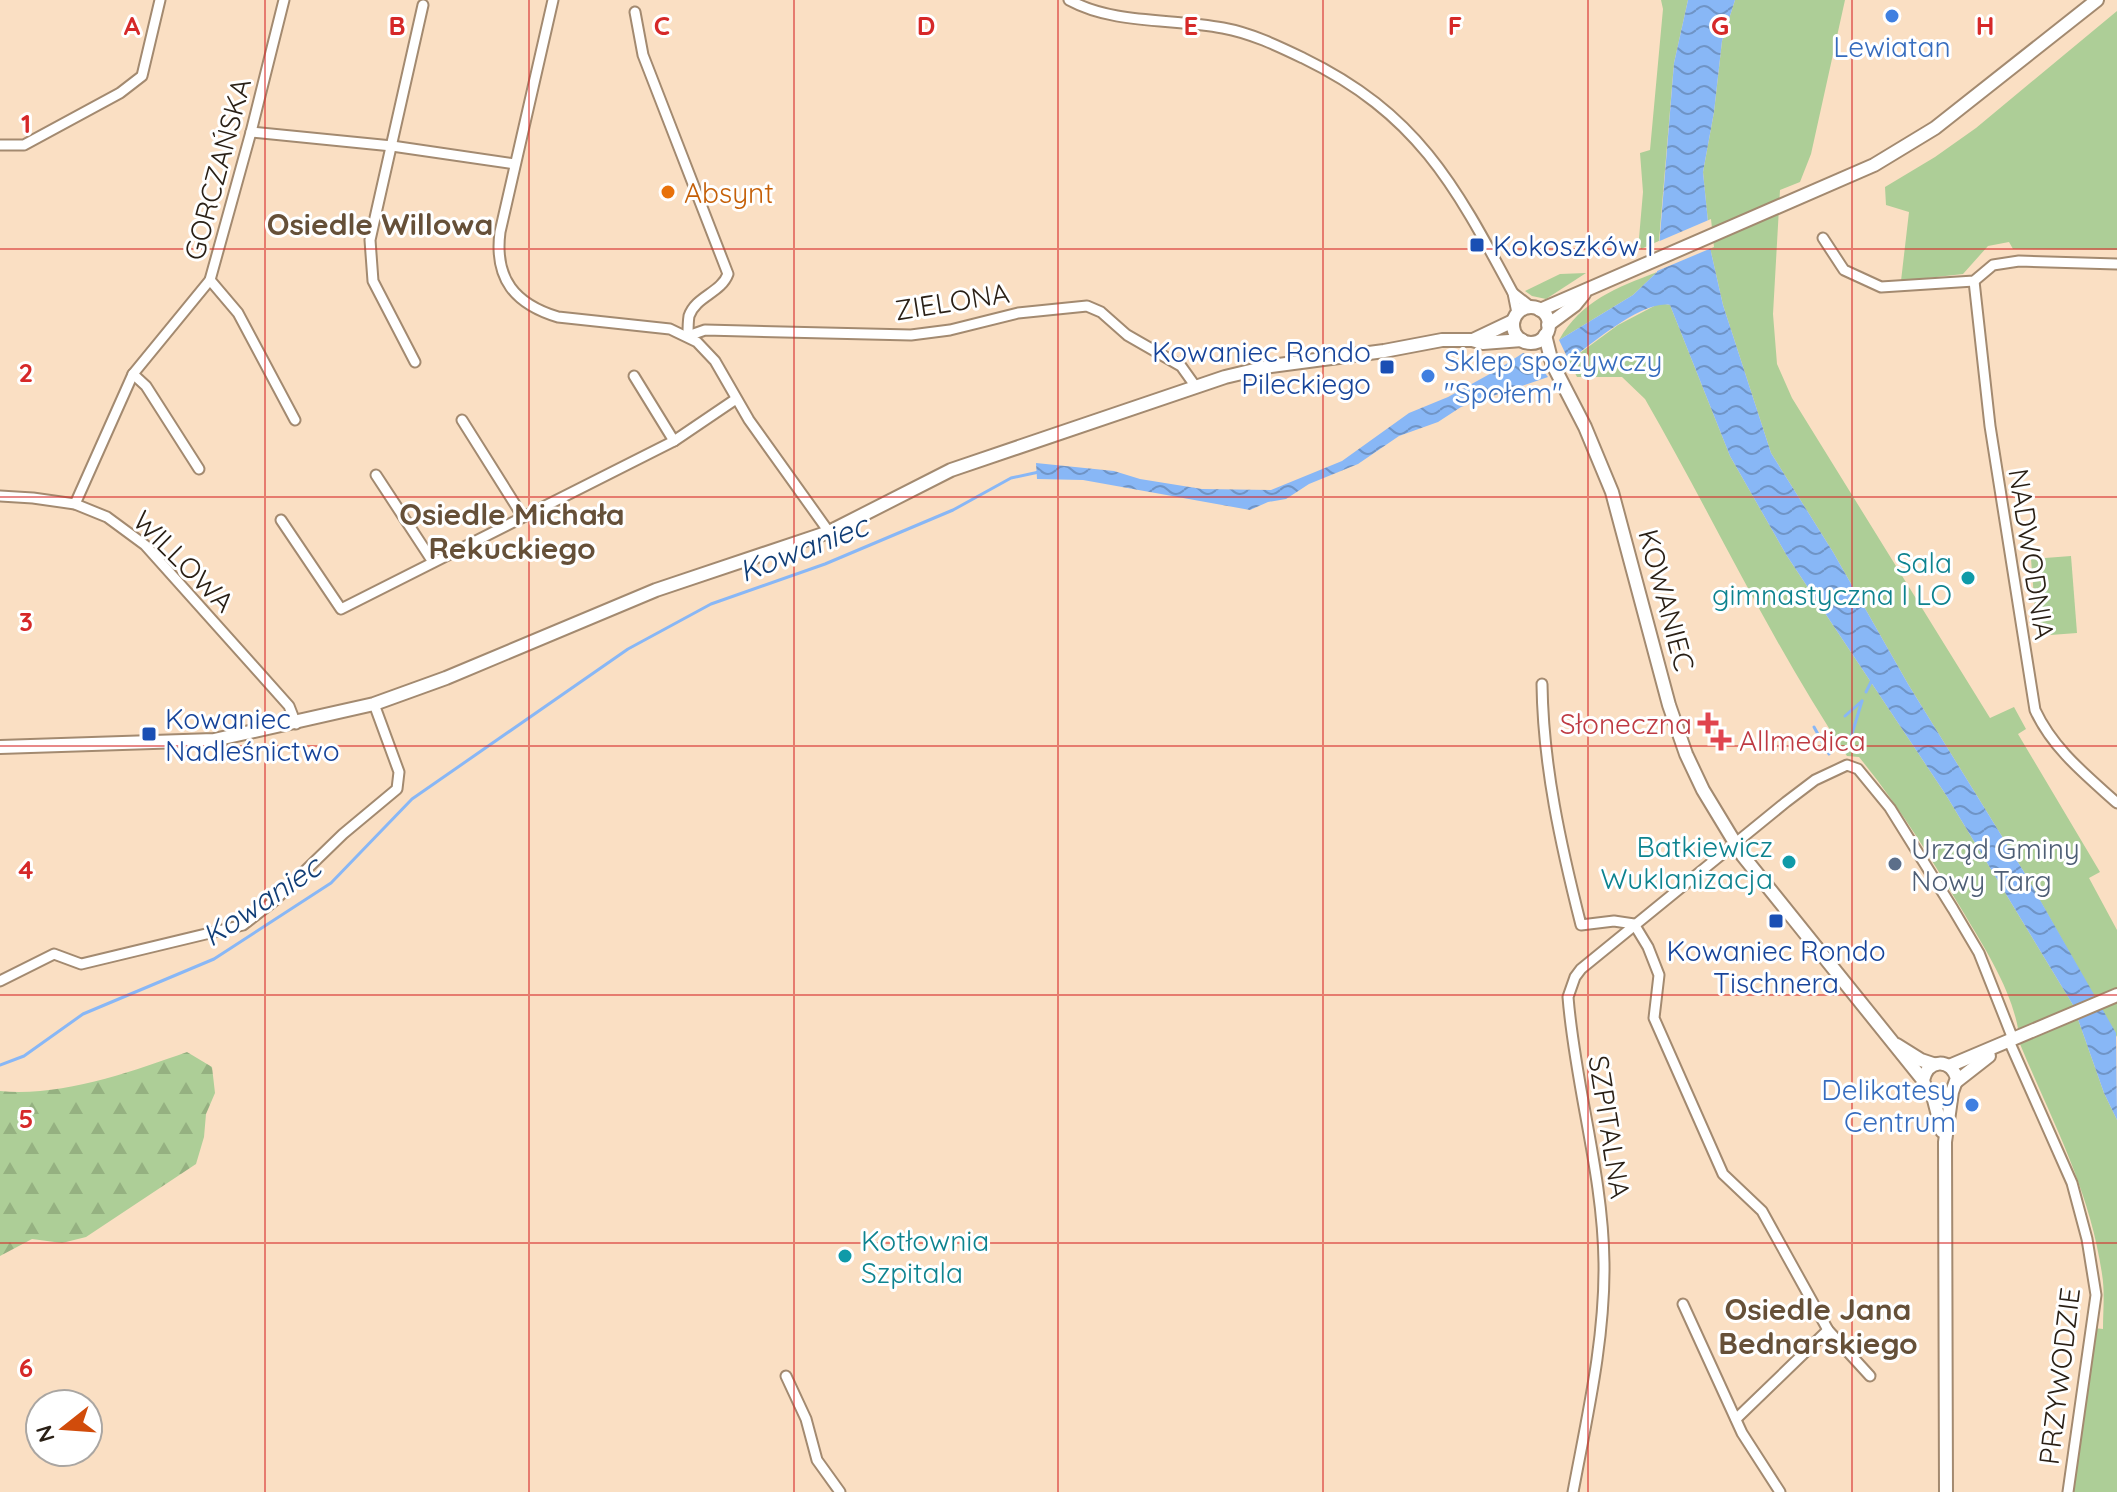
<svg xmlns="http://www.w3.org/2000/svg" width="2117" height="1492" font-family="Quicksand,sans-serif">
<defs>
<pattern id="forest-firs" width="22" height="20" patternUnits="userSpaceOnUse" patternTransform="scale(2)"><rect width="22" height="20" fill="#adce97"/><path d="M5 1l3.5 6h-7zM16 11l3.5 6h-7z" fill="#95b181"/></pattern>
<pattern id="water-waves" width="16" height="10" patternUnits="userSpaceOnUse" patternTransform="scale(2)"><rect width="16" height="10" fill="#88b7f6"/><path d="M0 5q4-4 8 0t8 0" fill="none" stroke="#6f94c6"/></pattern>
</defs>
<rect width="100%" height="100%" fill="#fadfc3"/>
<g fill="#adce97">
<polygon points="1661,0 1688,0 1674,63 1659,241 1641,249 1639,238 1643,192 1640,153 1650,150 1663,9"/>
<polygon points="1735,0 1845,0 1811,154 1800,182 1780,190 1773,314 1777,364 1792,398 1990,718 2014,707 2026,729 2018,734 2100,872 2089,878 2117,930 2117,1037 2024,872 1908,684 1833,552 1771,453 1723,305 1711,252 1703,172 1714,112 1722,41"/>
<polygon points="2117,11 2117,250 2013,249 2009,242 1988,246 1963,274 1901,281 1909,212 1886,205 1885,187 1935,157 1976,128"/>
<path d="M1657,272L1633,295L1559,340C1582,300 1616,288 1657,272Z"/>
<polygon points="1586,273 1546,299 1532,296 1525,291 1560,274"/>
<path d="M1660,303L1670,305L1730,456L1787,556L1946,795L2073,1005L2104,1093L2117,1120V1492H2072L2094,1328L2103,1329C2103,1311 2105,1292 2102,1274C2090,1190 2052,1121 2020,1044C2017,998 1988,954 1965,915C1932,860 1900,807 1859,757L1847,756C1771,642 1713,517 1645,399L1622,377H1577L1569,361L1618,325Z"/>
<polygon points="2071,556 2077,633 2037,636 2031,559"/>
</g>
<path fill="url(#forest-firs)" d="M187,1052L212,1067L215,1093L206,1114L204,1137L196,1164L86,1237L62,1243L32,1239L0,1256V1091C61,1097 131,1072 187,1052Z"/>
<g fill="url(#water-waves)">
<path d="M1688,0H1735L1722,41L1714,112L1703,172L1711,252L1723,305L1771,453L1833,552L1908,684L2024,872L2116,1033L2117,1120L2104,1093L2073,1005L1946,795L1787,556L1730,456L1670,305C1643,300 1591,344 1569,361L1559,340L1633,295L1657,272L1674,63Z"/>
<polygon points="1523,353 1533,357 1548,377 1461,407 1438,422 1399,436 1358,464 1309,484 1286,499 1268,502 1250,510 1083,480 1037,479 1036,463 1114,471 1140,479 1202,489 1271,490 1342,461 1409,413 1448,397 1497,370"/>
</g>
<polygon fill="#fadfc3" points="1711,219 1714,247 1650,274 1653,270 1655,243"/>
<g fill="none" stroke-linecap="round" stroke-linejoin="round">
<g stroke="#88b7f6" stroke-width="3">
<polyline points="1866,692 1873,678"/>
<polyline points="1845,716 1862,701"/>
<polyline points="1814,727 1829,754"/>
<polyline points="1851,737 1862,701"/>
<polyline points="0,1065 24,1056 83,1014 214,959 331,883 412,799 628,649 711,604 825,564 953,510 1011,478 1039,472"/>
</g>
<defs>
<g id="minor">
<path d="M553,0L500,232C494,279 515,304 558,317L670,329L697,342L715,361L749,420L829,532"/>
<path d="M1069,0C1115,25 1172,18 1223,28C1251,33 1278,46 1303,58C1418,114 1455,185 1513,293L1517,313"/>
<path d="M635,12L643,55L728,274C721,293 696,296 689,316C688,322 688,330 688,336"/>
<polyline points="251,132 392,146 515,164"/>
<polyline points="0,145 24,145 120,93 142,76 160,0"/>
<polyline points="1823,238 1844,270 1881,287 1974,281 1993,265 2019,261 2117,264"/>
<polyline points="210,280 238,313 295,420"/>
<path d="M1974,281L1990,426L2035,710C2053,749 2086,775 2117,803"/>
<polyline points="1513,293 1531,307"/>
<polyline points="688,336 705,330 911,335 950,330 1018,313 1087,306 1101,312 1127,335 1181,366 1196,387"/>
<polyline points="415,362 373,281 370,240 423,5"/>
<polyline points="133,374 146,386 199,469"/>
<polyline points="634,376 674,441"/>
<polyline points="462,420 523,517"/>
<polyline points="376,475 433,562"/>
<polyline points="0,496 33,498 75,504 107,517 145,545 289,706 296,724"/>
<polyline points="75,504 133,374 210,280 251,132 284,0"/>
<polyline points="281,520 341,609 674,441 736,399"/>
<path d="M1542,684C1543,766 1561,846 1581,925L1614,921L1634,924L1648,947L1659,975L1654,1018L1723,1174L1762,1211L1828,1330L1870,1376"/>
<polyline points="0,981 54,954 81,964 243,925 274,901 343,834 397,789 399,772 374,704"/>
<polyline points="2009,1041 2072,1183 2087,1239 2096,1295 2068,1492"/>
<polyline points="1683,1304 1742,1433 1780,1492"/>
<polyline points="786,1376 806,1419 817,1460 840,1492"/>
<polyline points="1736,1419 1828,1330"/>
<path d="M1573,1492C1587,1417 1605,1340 1604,1263C1603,1173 1575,1086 1568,997L1575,977L1581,969L1786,802L1815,780L1847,765L1858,769L1890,808L1953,909L1979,953L2013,1039"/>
</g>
<g id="tertiary">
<circle cx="1531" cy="325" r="18"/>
<polyline points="1540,310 1874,165 1935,128 2097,0"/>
<polyline points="1548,325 1575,305 1584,294"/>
<polyline points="1545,335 1552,363 1585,427 1612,492 1669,705 1686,754 1703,790 1743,856 1923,1080"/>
<polyline points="1473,340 1513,321"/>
<polyline points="0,747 214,740 374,704 446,678 656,590 829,532 951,470 1225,377 1271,366 1384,351 1442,340 1472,340 1483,343 1522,340"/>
<polyline points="1897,1045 1921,1060 1933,1064"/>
<polyline points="1949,1066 2117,995"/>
<polyline points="1957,1081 1989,1056"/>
<polyline points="1933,1096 1942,1131"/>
<path d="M1946,1492L1945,1142L1952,1092L1957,1078C1950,1058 1928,1059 1923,1080L1926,1090L1940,1097L1952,1092"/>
</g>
</defs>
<use href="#minor" stroke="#a38a70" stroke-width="13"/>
<use href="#tertiary" stroke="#a38a70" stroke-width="16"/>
<use href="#minor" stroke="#fff" stroke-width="9"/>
<use href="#tertiary" stroke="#fff" stroke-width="12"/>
</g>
<path fill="none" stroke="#d62828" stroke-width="2" stroke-opacity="0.55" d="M265,0V1492M529,0V1492M794,0V1492M1058,0V1492M1323,0V1492M1588,0V1492M1852,0V1492M0,249H2117M0,497H2117M0,746H2117M0,995H2117M0,1243H2117"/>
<g fill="#3f7fe0" stroke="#fff" stroke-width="3">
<circle cx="1892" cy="16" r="8"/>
<circle cx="1428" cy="376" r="8"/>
<circle cx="1972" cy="1105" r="8"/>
</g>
<circle fill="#e8710a" stroke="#fff" stroke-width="3" cx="668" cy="192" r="8"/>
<g fill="#1a4fb4" stroke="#fff" stroke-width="3">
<rect x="1469" y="237" width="16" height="16" rx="4"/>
<rect x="1379" y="359" width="16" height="16" rx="4"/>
<rect x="141" y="726" width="16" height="16" rx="4"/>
<rect x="1768" y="913" width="16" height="16" rx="4"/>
</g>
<g fill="#0f9aa8" stroke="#fff" stroke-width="3">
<circle cx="1968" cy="578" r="8"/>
<circle cx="1789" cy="862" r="8"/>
<circle cx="845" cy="1256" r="8"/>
</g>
<g fill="#e0444e" stroke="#fff" stroke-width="3">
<path d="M1704 711h8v8h8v8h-8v8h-8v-8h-8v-8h8z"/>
<path d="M1717 728h8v8h8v8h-8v8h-8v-8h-8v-8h8z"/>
</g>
<circle fill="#5c6f8a" stroke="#fff" stroke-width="3" cx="1895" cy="864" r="8"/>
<g text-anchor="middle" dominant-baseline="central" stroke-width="6" stroke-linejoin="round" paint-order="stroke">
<g font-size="28" fill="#366cbe" stroke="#fff">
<text x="1892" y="46">Lewiatan</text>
<text x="1444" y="360" text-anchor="start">Sklep spożywczy<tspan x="1444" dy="32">"Społem"</tspan></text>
<text x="1956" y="1089" text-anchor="end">Delikatesy<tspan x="1956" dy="32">Centrum</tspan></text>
</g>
<g font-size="28" fill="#2a2016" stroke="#fff">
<text transform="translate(217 169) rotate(-75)">GORCZAŃSKA</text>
<text transform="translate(952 301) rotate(-9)">ZIELONA</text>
<text transform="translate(2032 554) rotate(81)">NADWODNIA</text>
<text transform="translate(184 561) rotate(45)">WILLOWA</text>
<text transform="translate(1667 600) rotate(75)">KOWANIEC</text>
<text transform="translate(1610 1127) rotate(81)">SZPITALNA</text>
<text transform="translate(2059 1376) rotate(-83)">PRZYWODZIE</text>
</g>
<g font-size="28" fill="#c56008" stroke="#fff" text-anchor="start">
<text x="684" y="192">Absynt</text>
</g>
<g font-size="28" fill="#164399" stroke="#fff" text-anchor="start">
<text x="1493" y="245">Kokoszków I</text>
<text x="1371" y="351" text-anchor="end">Kowaniec Rondo<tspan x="1371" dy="32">Pileckiego</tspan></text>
<text x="165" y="718">Kowaniec<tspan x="165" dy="32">Nadleśnictwo</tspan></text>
<text x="1776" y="950" text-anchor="middle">Kowaniec Rondo<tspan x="1776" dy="32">Tischnera</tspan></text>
</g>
<g font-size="28" fill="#0d838f" stroke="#fff" text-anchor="end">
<text x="1952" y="562">Sala<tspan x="1952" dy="32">gimnastyczna I LO</tspan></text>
<text x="1773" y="846">Batkiewicz<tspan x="1773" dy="32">Wuklanizacja</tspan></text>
<text x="861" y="1240" text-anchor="start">Kotłownia<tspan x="861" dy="32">Szpitala</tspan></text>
</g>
<g font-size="28" fill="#be3a42" stroke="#fff" text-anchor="end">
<text x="1692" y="723">Słoneczna</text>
<text x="1739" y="740" text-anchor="start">Allmedica</text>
</g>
<g font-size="28" fill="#4e5e75" stroke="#fff" text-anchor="start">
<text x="1911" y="848">Urząd Gminy<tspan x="1911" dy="32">Nowy Targ</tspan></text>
</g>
<g font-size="30" font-weight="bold" fill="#665038" stroke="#fff">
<text x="380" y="224">Osiedle Willowa</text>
<text x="512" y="514">Osiedle Michała<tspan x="512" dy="34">Rekuckiego</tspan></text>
<text x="1818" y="1309">Osiedle Jana<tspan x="1818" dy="34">Bednarskiego</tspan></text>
</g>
<g font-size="30" font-style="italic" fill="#103d76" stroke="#fff">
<text transform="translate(803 548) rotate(-21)">Kowaniec</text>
<text transform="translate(261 901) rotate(-34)">Kowaniec</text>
</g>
</g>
<g font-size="26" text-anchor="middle" font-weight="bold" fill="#d62828" stroke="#fff" stroke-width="6" stroke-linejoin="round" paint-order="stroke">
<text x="132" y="35">A</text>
<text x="397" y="35">B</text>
<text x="662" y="35">C</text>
<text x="926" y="35">D</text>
<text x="1191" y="35">E</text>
<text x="1455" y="35">F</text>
<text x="1720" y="35">G</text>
<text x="1985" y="35">H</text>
<text x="26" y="133">1</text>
<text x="26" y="382">2</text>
<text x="26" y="631">3</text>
<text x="26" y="879">4</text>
<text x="26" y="1128">5</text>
<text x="26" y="1377">6</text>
</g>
<g transform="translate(64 1428) rotate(253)"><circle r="38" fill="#ffffff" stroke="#aaa6a2" stroke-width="2"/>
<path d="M0-6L14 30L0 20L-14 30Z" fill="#d14c0b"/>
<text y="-12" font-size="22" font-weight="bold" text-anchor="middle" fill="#2a2016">N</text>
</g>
</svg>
